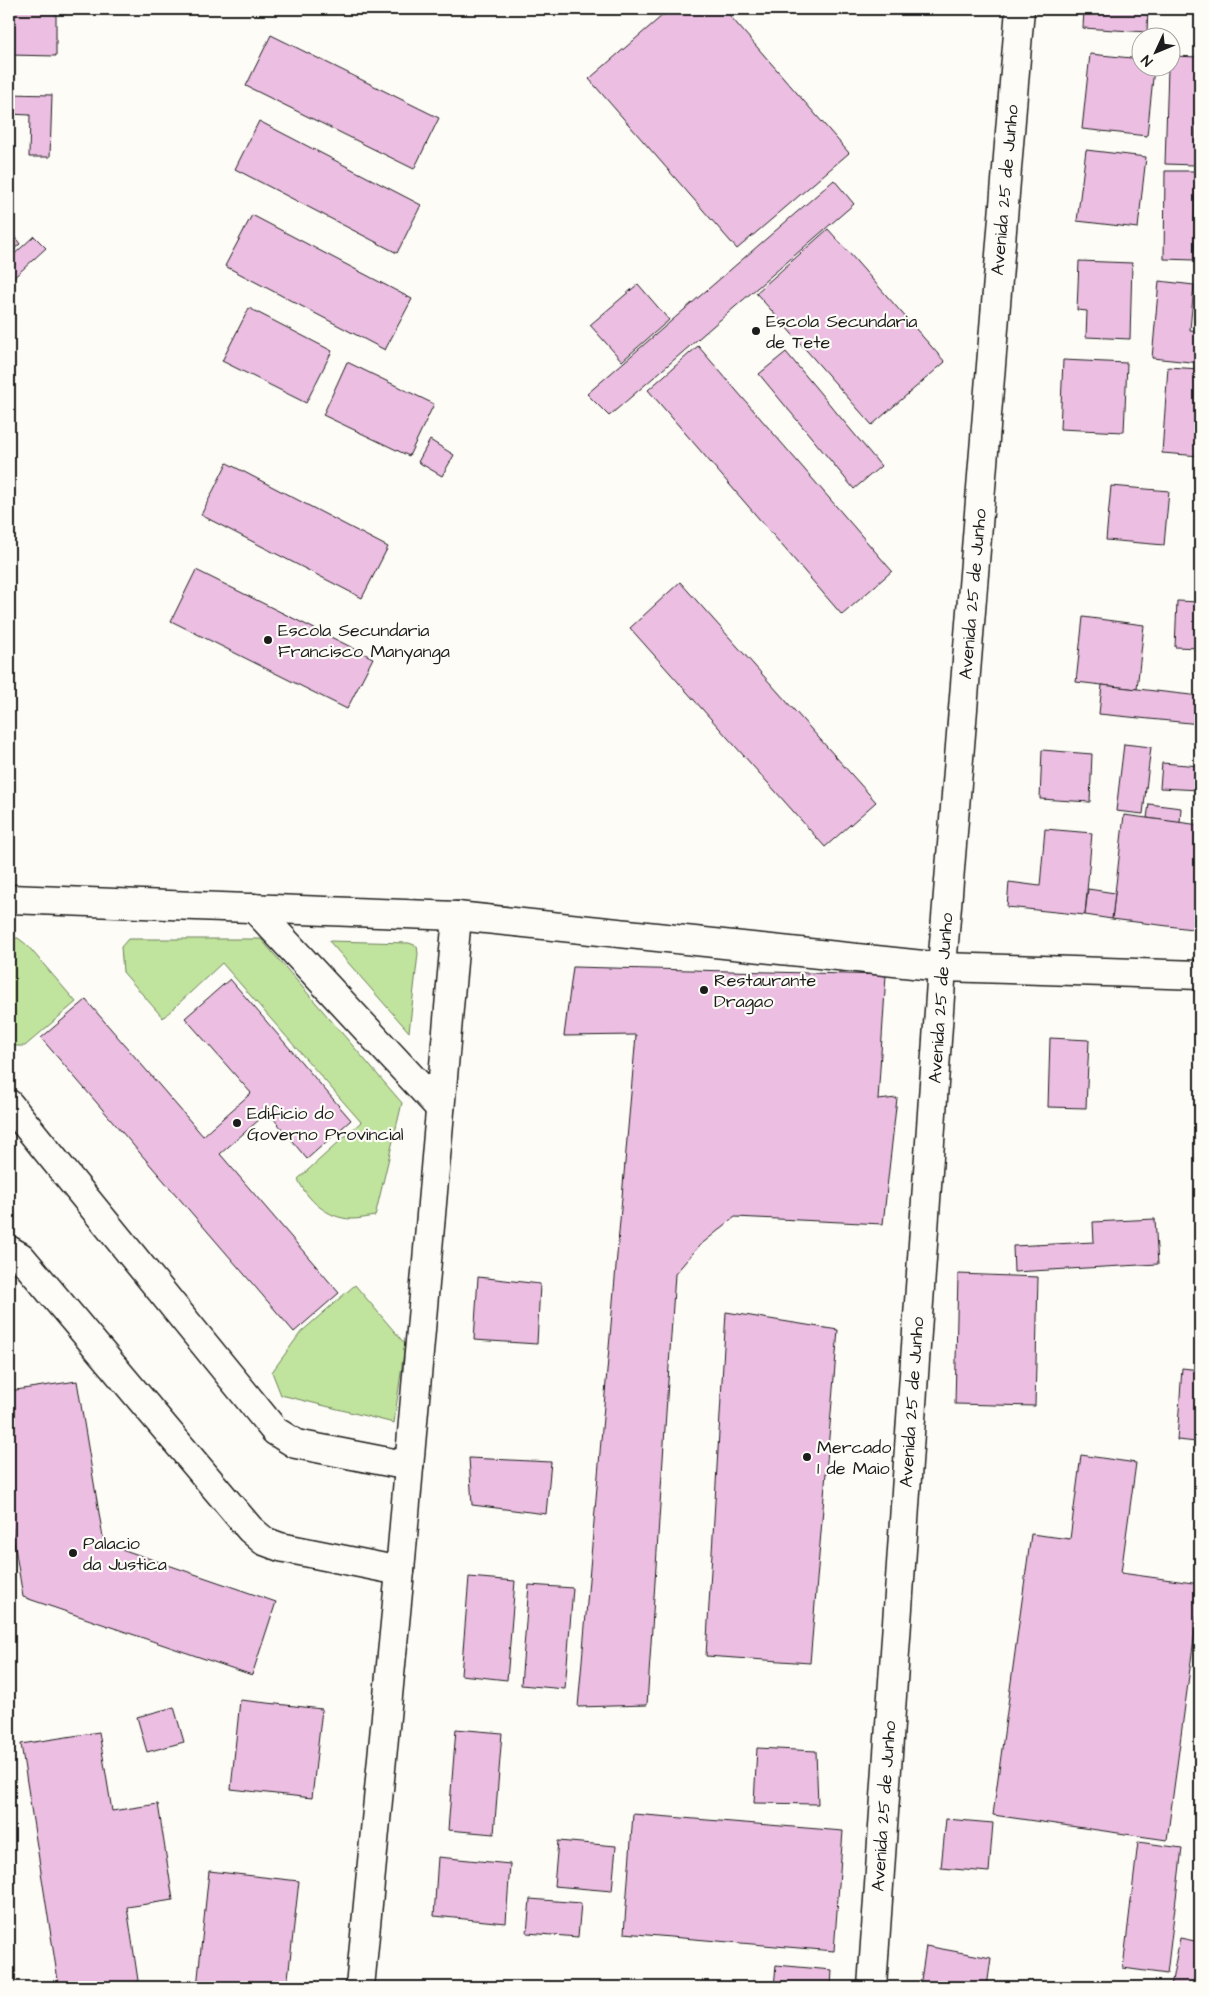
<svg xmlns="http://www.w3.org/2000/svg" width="1209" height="1996" font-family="'Architects Daughter',sans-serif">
<rect width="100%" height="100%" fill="#fdfcf7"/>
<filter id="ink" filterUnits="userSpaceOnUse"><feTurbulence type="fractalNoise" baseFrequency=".02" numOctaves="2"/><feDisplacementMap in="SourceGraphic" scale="10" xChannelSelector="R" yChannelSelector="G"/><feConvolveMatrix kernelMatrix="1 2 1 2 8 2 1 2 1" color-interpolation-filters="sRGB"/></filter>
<g filter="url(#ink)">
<g fill="#c0e39d" stroke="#6e805c">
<polygon points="9,938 18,938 27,945 76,1002 25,1046 9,1046"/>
<path d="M128,939H261L402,1103L375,1216C368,1217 360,1219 352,1219C328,1219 306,1199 298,1179L361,1122L222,963L163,1018L123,972L121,947Z"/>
<polygon points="329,941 409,943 417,946 418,954 409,1032"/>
<polygon points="355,1285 405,1344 394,1423 281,1395 272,1372 301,1332"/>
</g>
<g fill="#ebbee2" stroke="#1c1c1c">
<polygon points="9,9 56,9 56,56 9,55"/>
<polygon points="670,9 724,9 849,153 737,249 589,79"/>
<polygon points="1084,9 1148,9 1147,32 1083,28"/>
<polygon points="271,35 439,118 414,169 246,86"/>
<polygon points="1090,54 1142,59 1142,68 1154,68 1147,136 1082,129"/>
<polygon points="1172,56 1199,57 1195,165 1165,164 1168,68 1172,68"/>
<polygon points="9,94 52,95 50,157 29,157 30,115 9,114"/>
<polygon points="259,121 421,205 397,253 235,169"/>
<polygon points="1086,150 1146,157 1138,228 1077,221"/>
<polygon points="1165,171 1195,171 1194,260 1164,259"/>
<polygon points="834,180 854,204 609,416 587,394"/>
<polygon points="252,215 412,299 385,350 225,266"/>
<polygon points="828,229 945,362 872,425 756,293"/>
<polygon points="12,233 20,244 9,253 9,235"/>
<polygon points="34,236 46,248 9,282 9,259"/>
<polygon points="1079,261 1132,263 1130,339 1086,337 1087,311 1077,310"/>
<polygon points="1159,281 1194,285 1190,330 1200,331 1200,363 1152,358"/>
<polygon points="638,284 669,320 622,361 590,325"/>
<polygon points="249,308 332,351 306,403 222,361"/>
<polygon points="698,346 892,571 842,615 648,390"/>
<polygon points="786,352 881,466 854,489 759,374"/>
<polygon points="1063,360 1127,363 1124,432 1060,429"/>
<polygon points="347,362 434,404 409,456 323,415"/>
<polygon points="1168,367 1200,369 1200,456 1162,453"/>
<polygon points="430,440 454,455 442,476 418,462"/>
<polygon points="227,463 388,547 362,598 201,515"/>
<polygon points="1111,486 1169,491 1164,545 1106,540"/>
<polygon points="196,570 373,658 347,709 171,621"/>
<polygon points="680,582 876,802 825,847 630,628"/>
<polygon points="1177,601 1200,602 1200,648 1175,647"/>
<polygon points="1083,617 1144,625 1137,689 1076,682"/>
<polygon points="1102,685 1200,696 1200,724 1099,714"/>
<polygon points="1124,744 1151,747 1143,814 1116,811"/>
<polygon points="1042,750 1092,754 1090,802 1040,799"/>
<polygon points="1162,763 1200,766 1200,790 1160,788"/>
<polygon points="1149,804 1181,808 1180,823 1147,818"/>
<polygon points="1124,815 1200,825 1200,930 1112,919"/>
<polygon points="1045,829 1092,833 1085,915 1007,907 1009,882 1040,886"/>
<polygon points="1088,889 1115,893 1112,919 1085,915"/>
<polygon points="573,967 886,975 878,1100 897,1098 883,1224 735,1217 699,1246 675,1274 647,1705 578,1707 636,1035 564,1036"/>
<polygon points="230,979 351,1120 307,1159 268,1112 220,1154 339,1293 294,1332 41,1038 86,1000 203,1136 251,1093 185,1018"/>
<polygon points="1050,1038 1089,1040 1086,1108 1048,1107"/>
<polygon points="1155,1219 1158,1264 1014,1272 1013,1246 1094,1242 1093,1222"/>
<polygon points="958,1274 1038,1277 1035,1406 955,1404"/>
<polygon points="478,1277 540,1284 537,1344 474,1340"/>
<polygon points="726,1312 838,1330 810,1663 706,1656"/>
<polygon points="1182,1368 1200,1370 1197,1442 1177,1440"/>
<polygon points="77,1381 104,1543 276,1602 252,1675 23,1597 9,1510 9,1391"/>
<polygon points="1081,1455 1136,1463 1121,1573 1200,1584 1200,1616 1197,1616 1167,1840 993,1815 1031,1534 1070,1539"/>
<polygon points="469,1458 551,1462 546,1514 472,1505"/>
<polygon points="469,1577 515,1581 507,1680 461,1675"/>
<polygon points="529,1585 573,1588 565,1689 521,1685"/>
<polygon points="240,1700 322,1709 312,1798 231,1789"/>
<polygon points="174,1707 184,1742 147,1752 137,1717"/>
<polygon points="456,1729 502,1733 494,1834 448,1830"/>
<polygon points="99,1732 112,1811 158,1804 173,1900 127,1907 139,1987 59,1987 21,1744"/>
<polygon points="757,1748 816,1751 818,1804 754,1803"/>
<polygon points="633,1814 843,1831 834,1951 624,1933"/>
<polygon points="946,1819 993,1823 989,1872 941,1868"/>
<polygon points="558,1841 616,1846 612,1891 554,1886"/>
<polygon points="1138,1842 1182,1848 1167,1974 1123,1968"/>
<polygon points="438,1857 510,1864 506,1923 434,1916"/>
<polygon points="209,1871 299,1881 287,1987 197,1987"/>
<polygon points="530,1899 581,1903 578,1937 527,1933"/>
<polygon points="1180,1938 1200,1942 1200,1987 1171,1986"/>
<polygon points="926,1946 991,1958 987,1987 920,1987"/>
<polygon points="776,1965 832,1970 831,1987 774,1987"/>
</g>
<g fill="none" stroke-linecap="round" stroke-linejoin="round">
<defs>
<g id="street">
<polyline points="9,899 457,916 942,967 1200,975"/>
<polyline points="254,908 440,1108"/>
<polyline points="9,1104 275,1431 296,1444 409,1466"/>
<polyline points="9,1250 21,1257 250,1529 264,1541 280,1547 400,1571"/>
<polyline points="360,1987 400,1571 457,916"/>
</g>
<polyline id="secondary" points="872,1987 942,967 1020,9"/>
</defs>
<use href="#street" stroke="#1c1c1c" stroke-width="31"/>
<use href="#secondary" stroke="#1c1c1c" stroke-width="31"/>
<use href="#street" stroke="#fdfcf7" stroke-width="28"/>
<use href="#secondary" stroke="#fdfcf7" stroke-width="28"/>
</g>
</g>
<g fill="#1c1c1c" stroke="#fdfcf7" stroke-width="2">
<circle cx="756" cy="331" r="5"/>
<circle cx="268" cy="640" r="5"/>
<circle cx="704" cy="990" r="5"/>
<circle cx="237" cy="1123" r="5"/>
<circle cx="807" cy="1457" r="5"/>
<circle cx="73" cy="1553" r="5"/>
</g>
<g text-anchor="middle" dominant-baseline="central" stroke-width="4.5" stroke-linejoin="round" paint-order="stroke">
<g font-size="18" fill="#1c1c1c" stroke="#fdfcf7">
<text transform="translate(1005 190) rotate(-85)">Avenida 25 de Junho</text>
<text transform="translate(973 594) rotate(-85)">Avenida 25 de Junho</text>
<text transform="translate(941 998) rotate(-86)">Avenida 25 de Junho</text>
<text transform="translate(912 1402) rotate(-86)">Avenida 25 de Junho</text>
<text transform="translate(884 1806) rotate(-86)">Avenida 25 de Junho</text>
</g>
<g font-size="18" fill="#1c1c1c" stroke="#fdfcf7" text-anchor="start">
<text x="766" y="321">Escola Secundaria<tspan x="766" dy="21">de Tete</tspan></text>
<text x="278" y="630">Escola Secundaria<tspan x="278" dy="21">Francisco Manyanga</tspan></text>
<text x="714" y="980">Restaurante<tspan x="714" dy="21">Dragao</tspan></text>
<text x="247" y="1113">Edificio do<tspan x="247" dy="21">Governo Provincial</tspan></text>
<text x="817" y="1447">Mercado<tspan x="817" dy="21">1 de Maio</tspan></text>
<text x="83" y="1543">Palacio<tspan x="83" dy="21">da Justica</tspan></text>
</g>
</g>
<rect width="1209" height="1996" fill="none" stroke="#fdfcf7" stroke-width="30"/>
<rect x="15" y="15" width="1179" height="1966" fill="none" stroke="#1c1c1c" stroke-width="2" filter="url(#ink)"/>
<g transform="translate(1156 52) rotate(226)"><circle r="24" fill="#fdfcf7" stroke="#a3a29f"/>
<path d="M0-4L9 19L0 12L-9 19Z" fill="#1c1c1c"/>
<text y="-8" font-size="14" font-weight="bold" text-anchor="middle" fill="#1c1c1c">N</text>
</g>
</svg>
